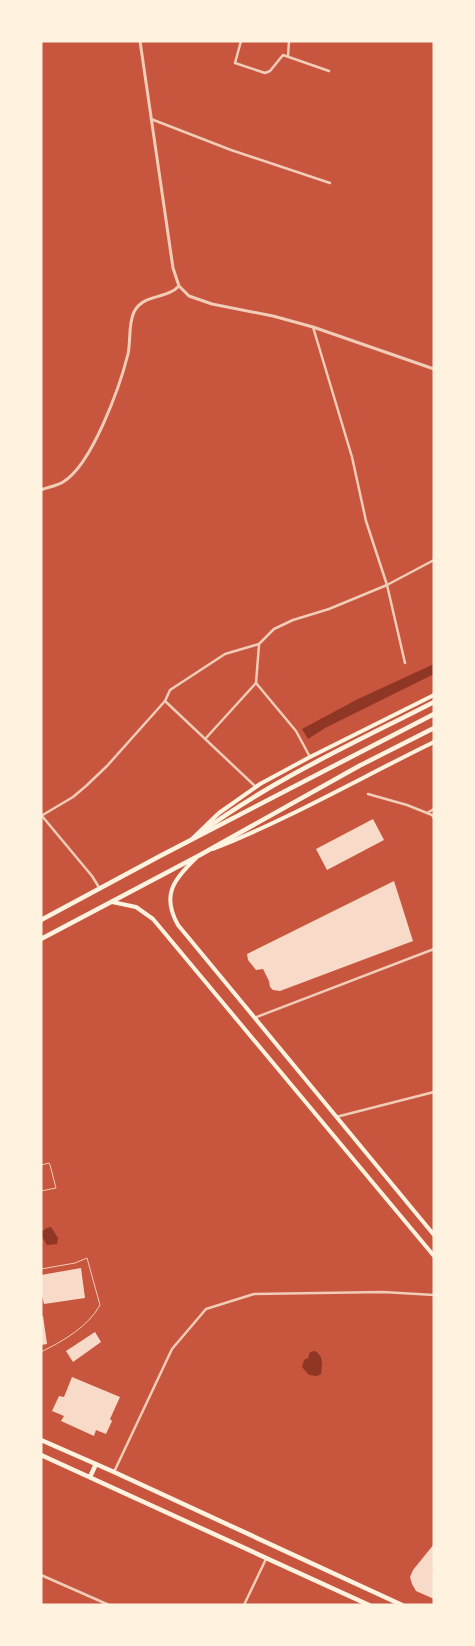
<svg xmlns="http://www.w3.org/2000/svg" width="475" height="1646" font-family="Jost,sans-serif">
<rect width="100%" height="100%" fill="#c8553d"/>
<g fill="#8f3625">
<polygon points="434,664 434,674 325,728 308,739 302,729 358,699"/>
<polygon points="51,1227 58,1238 57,1244 47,1245 41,1235 41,1232 47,1228"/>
<path d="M315,1351C324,1356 322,1365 321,1374L317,1376L309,1375L302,1367L304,1360L308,1358L310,1352Z"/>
</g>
<g fill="#f7dbc8">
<polygon points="373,819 384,840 327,870 316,849"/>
<polygon points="394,881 413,941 280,991 273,990 270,987 269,981 263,969 256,970 248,960 247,954 249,953"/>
<polygon points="81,1268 85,1298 44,1304 41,1292 41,1275"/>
<polygon points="41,1316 43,1316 47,1344 41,1345"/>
<polygon points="95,1332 101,1342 73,1362 66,1351"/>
<polygon points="72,1377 120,1397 110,1419 112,1421 106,1434 96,1430 94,1436 61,1421 64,1416 52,1411 59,1396 64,1397"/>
<polygon points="434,1544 434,1568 432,1570 434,1570 434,1599 416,1591 412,1584 410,1577 413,1570"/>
</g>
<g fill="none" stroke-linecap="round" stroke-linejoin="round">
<g stroke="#f1ccb7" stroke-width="1">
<polyline points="41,1165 49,1163 50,1165 56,1188 41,1191"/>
<path d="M41,1269L75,1263L87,1258L100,1305C88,1327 63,1341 41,1352"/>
</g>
<g stroke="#f1ccb7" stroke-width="2.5">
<polyline points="241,41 235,63 265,73 270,71 283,55 329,71"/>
<polyline points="288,56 289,41"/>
<polyline points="151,119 231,150 330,183"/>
<polyline points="313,327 352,457 366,521 387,585 405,663"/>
<polyline points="256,683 296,731 310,757"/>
<polyline points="256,683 259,645"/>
<polyline points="165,701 256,787"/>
<polyline points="206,738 256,683"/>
<polyline points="368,794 407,805 432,815 434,818"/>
<polyline points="427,813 434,809"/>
<polyline points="41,816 73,797 86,786 107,766 165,701 170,690 225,654 259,644 274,629 293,620 329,609 387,585 434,560"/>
<polyline points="42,816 92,876 100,889"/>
<polyline points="254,1018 434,949"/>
<polyline points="336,1117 434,1092"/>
<polyline points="114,1472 172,1349 206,1309 254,1294 383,1292 434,1295"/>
<polyline points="41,1575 109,1605"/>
<polyline points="244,1605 266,1559"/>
</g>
<g stroke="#f1ccb7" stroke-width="3">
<polyline points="140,41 173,268 179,286 189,296 212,304 273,316 313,327 434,369"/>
<path d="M41,490C48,487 57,486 63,482C92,465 120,386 128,354C131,340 128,325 134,312C144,293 166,300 179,286"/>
</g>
<g stroke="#fff3e0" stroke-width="4">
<polyline points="192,839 219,813 260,784 310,757 434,695"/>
<path d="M213,849C289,819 360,778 434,742"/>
<path d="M196,858C174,879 161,895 178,925L434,1235"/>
<polyline points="112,902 136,907 153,919 434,1256"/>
</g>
<g stroke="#fff3e0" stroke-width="4.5">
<polyline points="41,1440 114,1472 402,1605"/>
<polyline points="41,1455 369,1605"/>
<polyline points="90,1477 96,1464"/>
</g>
<g stroke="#fff3e0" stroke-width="4.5">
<path d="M200,833C272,780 354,743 434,702"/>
<polyline points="41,920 160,856 434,714"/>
<polyline points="41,939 200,855 359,766 434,728"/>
</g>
</g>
<rect width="475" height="1646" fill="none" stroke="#fff3e0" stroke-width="85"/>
</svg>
